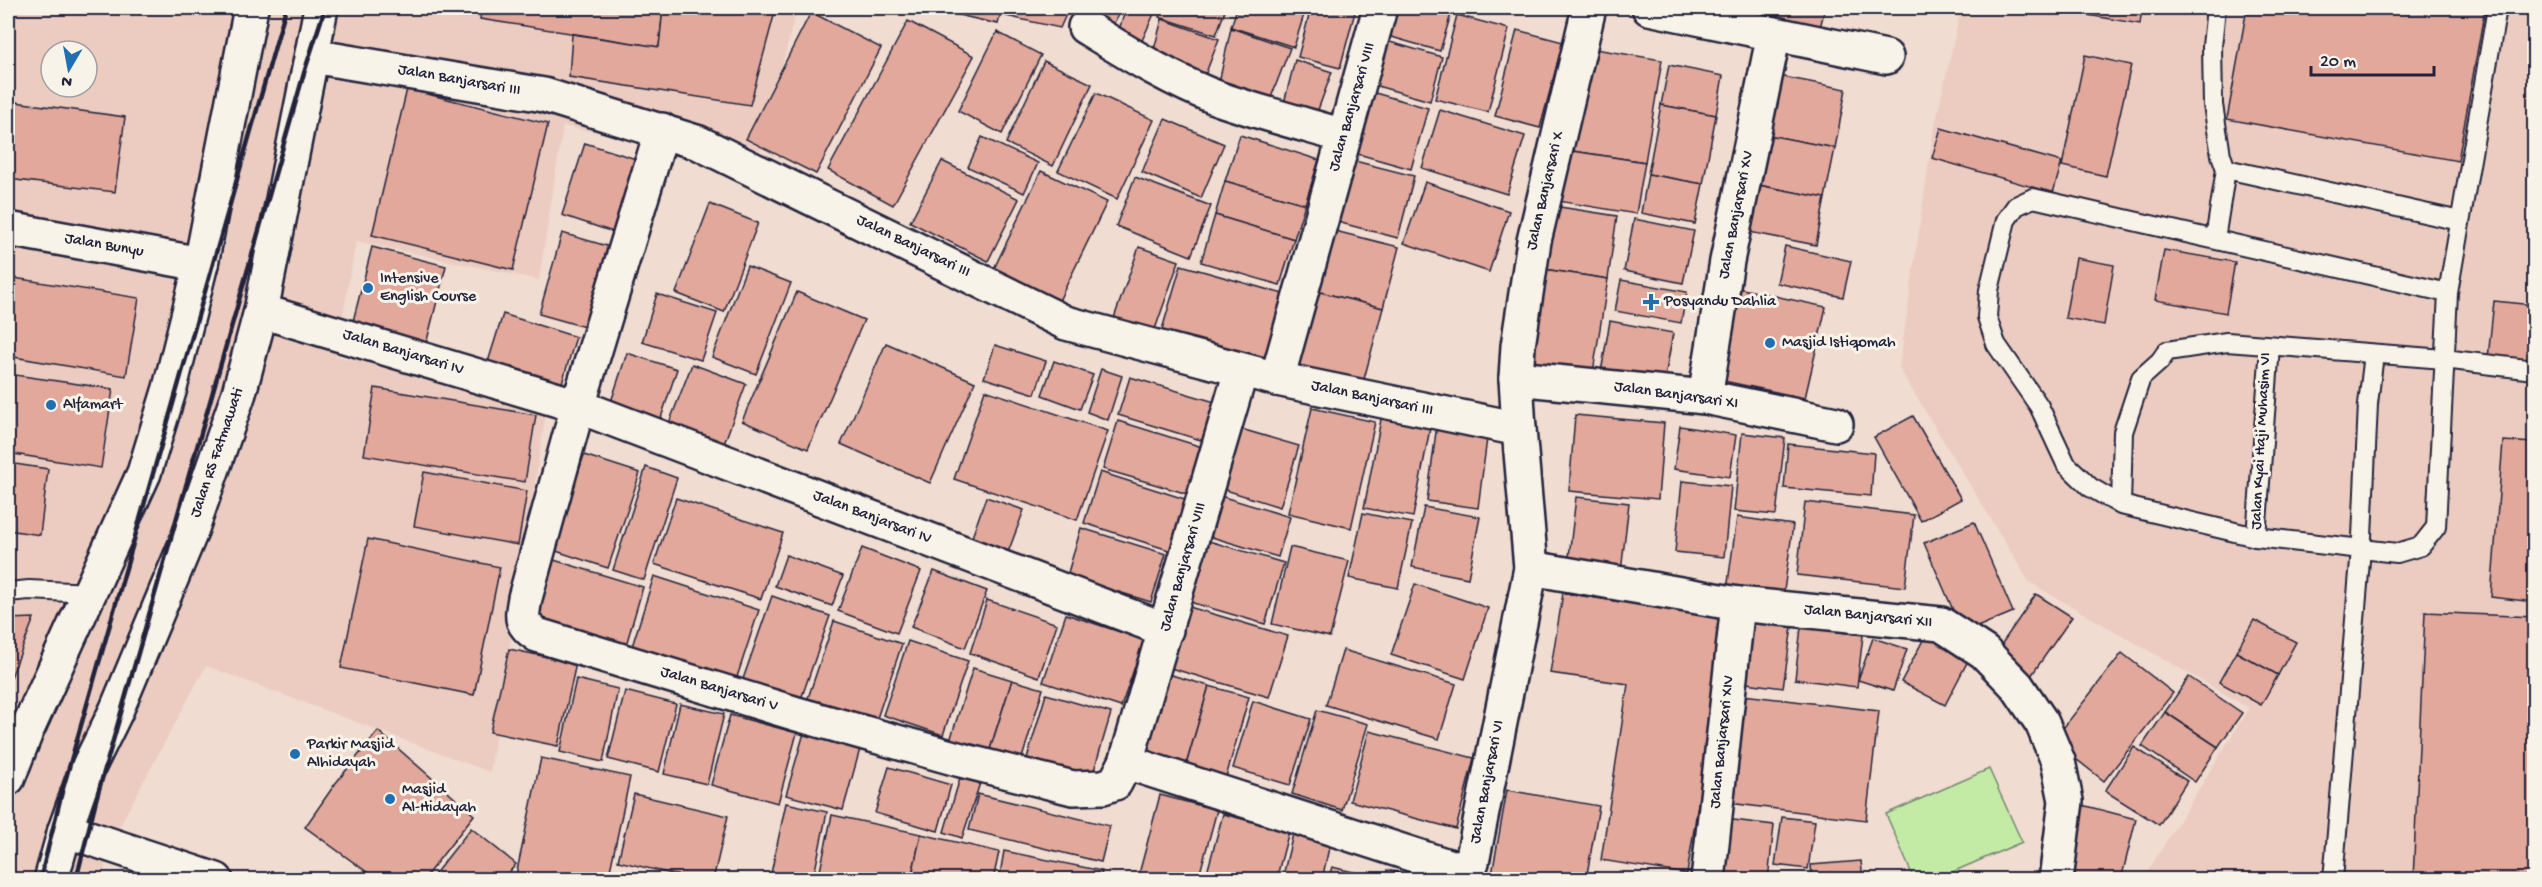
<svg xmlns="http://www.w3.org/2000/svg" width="2542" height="887" font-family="'Gochi Hand',sans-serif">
<rect width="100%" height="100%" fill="#f0dcd1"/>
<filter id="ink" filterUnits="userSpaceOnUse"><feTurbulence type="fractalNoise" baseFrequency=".0167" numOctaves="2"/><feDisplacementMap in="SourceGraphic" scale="12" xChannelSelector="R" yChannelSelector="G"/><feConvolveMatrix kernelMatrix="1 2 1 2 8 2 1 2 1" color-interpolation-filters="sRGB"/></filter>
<g filter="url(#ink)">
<g fill="#ecccc1" fill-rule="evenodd">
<path d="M8,8H797L757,163L563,126L539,280L356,241L336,356L548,400L490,772L206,666L107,849L103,879H8ZM51,51H87V87H51Z"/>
<polygon points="1961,8 2534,8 2534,879 2143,879 2249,708 2029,582 1899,368 1933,134"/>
</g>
<polygon fill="#c4eba6" stroke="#738670" stroke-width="1.5" points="1989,769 2022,842 1936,879 1914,879 1886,814"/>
<g fill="#e1a89b" stroke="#22223b" stroke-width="1.5">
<polygon points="481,8 663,8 659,47 480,19"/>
<polygon points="663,8 776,8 750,105 569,77 572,34 659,47"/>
<polygon points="903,8 923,8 922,12"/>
<polygon points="928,8 1002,8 998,24"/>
<polygon points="1008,8 1069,8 1060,28 1006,16"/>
<polygon points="1078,8 1121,8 1108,36 1074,18"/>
<polygon points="1126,8 1137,8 1154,14 1139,47 1116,39"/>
<polygon points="1162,8 1226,8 1216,35 1159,17"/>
<polygon points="1237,8 1306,8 1294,47 1231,27"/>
<polygon points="1311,8 1356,8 1340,68 1298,57"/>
<polygon points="1388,8 1430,8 1451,14 1440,51 1381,34"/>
<polygon points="1771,8 1825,8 1819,32 1768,18"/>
<polygon points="2046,8 2142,8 2140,24"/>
<polygon points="2247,8 2485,8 2458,161 2227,119"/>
<polygon points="811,12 881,48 816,174 746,139"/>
<polygon points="1457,15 1509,29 1488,112 1435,99"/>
<polygon points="1162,19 1219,39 1202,83 1151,61"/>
<polygon points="908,21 974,56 893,205 828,170"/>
<polygon points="1231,28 1290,48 1267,108 1218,87"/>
<polygon points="1517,30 1563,42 1540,128 1495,116"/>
<polygon points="997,32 1041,55 1002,134 958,111"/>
<polygon points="1376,38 1442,57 1430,101 1363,82"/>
<polygon points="1583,47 1662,60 1645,162 1566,150"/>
<polygon points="2085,55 2131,65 2106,176 2062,166"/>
<polygon points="1295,60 1332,72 1316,115 1283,107"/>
<polygon points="1044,61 1092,84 1053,166 1006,143"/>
<polygon points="1669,65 1723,76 1716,115 1661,105"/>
<polygon points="1779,76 1846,89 1835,148 1768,135"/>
<polygon points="407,89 548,124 513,270 372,235"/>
<polygon points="1368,91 1428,108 1411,169 1351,152"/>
<polygon points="1096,93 1154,120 1117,199 1058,171"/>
<polygon points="8,101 125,117 115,192 8,179"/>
<polygon points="1661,105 1716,115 1703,184 1648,174"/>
<polygon points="1440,110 1525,136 1507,194 1422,168"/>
<polygon points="1165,119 1224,144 1201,198 1142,172"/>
<polygon points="1941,128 2062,162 2053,193 1932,158"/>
<polygon points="1240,135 1319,160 1305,204 1225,181"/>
<polygon points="1768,135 1835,148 1825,198 1758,185"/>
<polygon points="982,137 1038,163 1024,193 968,167"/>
<polygon points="585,143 636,159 613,232 562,215"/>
<polygon points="1566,150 1645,162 1636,214 1558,201"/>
<polygon points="1343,158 1414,176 1398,238 1326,219"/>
<polygon points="942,161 1019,199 988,261 910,222"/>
<polygon points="1041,171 1107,202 1053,313 988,281"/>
<polygon points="1648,174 1703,184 1695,224 1641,213"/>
<polygon points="1135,177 1211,206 1191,256 1116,226"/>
<polygon points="1225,181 1305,204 1294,239 1215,215"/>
<polygon points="1425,182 1509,211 1489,272 1404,243"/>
<polygon points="1758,185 1825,198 1816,245 1749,232"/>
<polygon points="710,204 758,223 724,312 676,293"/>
<polygon points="1547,205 1617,216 1608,279 1537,268"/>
<polygon points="1215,215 1294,239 1280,285 1201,262"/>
<polygon points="1634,219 1694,231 1683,283 1624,271"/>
<polygon points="1327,229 1399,247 1383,308 1312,290"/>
<polygon points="562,233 614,248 592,329 539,314"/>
<polygon points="1785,246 1851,261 1843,297 1777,283"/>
<polygon points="372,247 446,266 424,352 350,333"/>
<polygon points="1139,247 1179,261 1154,332 1114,318"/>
<polygon points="2164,250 2235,262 2226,313 2155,300"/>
<polygon points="2076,258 2114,265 2104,325 2065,318"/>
<polygon points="1181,265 1290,296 1270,364 1161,333"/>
<polygon points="747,266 791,283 756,374 712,357"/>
<polygon points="1537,268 1608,279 1592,378 1522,367"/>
<polygon points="8,277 139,298 126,376 8,356"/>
<polygon points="1621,280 1687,292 1681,323 1615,311"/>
<polygon points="1733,287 1826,307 1805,398 1714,379"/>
<polygon points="1312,290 1383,308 1360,394 1289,376"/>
<polygon points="797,292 864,320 808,449 742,421"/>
<polygon points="657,294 717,313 701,360 642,342"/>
<polygon points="2494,301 2534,305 2534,363 2488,358"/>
<polygon points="503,314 576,337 561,386 488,362"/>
<polygon points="1610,321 1673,333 1664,383 1601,372"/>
<polygon points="886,343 975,382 930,483 841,444"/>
<polygon points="995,345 1046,361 1035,394 984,378"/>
<polygon points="627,353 677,369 657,430 607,414"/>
<polygon points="1054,361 1093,375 1080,409 1042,395"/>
<polygon points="692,364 746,384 721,452 666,431"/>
<polygon points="1101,369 1122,376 1108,420 1087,412"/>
<polygon points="8,374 113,389 101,468 8,453"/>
<polygon points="1130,377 1215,402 1204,441 1118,415"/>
<polygon points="375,388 536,415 525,482 364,455"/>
<polygon points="985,390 1108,431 1077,520 954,479"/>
<polygon points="1312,408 1375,422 1351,528 1288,513"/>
<polygon points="1382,414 1431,423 1413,517 1364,508"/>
<polygon points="1575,415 1664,423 1658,499 1569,491"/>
<polygon points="1913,416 1961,499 1921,521 1874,437"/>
<polygon points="1118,421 1202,447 1188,494 1103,469"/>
<polygon points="1437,424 1488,431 1478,508 1427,501"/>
<polygon points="1231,426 1299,446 1280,507 1213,486"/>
<polygon points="1680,426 1736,435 1730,477 1674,469"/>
<polygon points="1742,433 1785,438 1776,515 1734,511"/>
<polygon points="2503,441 2534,443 2534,602 2491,597"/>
<polygon points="1788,444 1874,453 1871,496 1784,488"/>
<polygon points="584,455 640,473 608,568 553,550"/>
<polygon points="8,463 48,469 40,535 8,530"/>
<polygon points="646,467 677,478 644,580 613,570"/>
<polygon points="424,472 527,491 518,545 414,526"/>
<polygon points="1100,472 1191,501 1175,552 1084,523"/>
<polygon points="1682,481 1731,486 1724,557 1675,552"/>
<polygon points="1217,495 1290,517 1278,557 1205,535"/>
<polygon points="986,497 1024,510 1007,555 970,543"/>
<polygon points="1576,497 1629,503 1621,572 1568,565"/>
<polygon points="676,498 783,533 761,599 654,564"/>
<polygon points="1805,502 1914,515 1905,587 1797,575"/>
<polygon points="1424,507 1480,517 1468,578 1412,567"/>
<polygon points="1363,513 1412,523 1398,588 1349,578"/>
<polygon points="1737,517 1793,525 1783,598 1727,590"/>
<polygon points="1974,522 2013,612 1963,633 1924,543"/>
<polygon points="1081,528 1166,554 1151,602 1067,576"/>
<polygon points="1195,537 1284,563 1265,624 1176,598"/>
<polygon points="368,539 500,567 474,695 341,668"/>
<polygon points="1290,547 1349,561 1330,637 1272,624"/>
<polygon points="862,548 921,571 897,633 838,611"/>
<polygon points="786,555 843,576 832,606 775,586"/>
<polygon points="544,557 643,587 624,652 525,622"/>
<polygon points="934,571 987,591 965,648 911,627"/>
<polygon points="654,576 759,610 734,686 630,653"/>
<polygon points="1415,584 1488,608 1465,679 1391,655"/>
<polygon points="1563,593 1727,618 1687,874 1601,860 1628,684 1550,673"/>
<polygon points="2036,594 2072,617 2031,676 1996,652"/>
<polygon points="772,596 830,616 800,702 742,682"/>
<polygon points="987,600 1057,624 1039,677 970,653"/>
<polygon points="1179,604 1288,636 1269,697 1160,665"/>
<polygon points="2425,612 2534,617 2534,880 2413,880"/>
<polygon points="1066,614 1144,640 1121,707 1043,682"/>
<polygon points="1748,615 1793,620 1783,688 1739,682"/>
<polygon points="34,618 8,685 8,619"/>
<polygon points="2254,620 2296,642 2278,675 2236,652"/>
<polygon points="834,621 902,644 875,724 807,701"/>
<polygon points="1801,627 1863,635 1857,687 1795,679"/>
<polygon points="1930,627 1974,649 1945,705 1901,682"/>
<polygon points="1873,638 1907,649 1893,691 1858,680"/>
<polygon points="908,641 968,661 943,735 883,715"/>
<polygon points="509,649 576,663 558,746 490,732"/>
<polygon points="1343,650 1456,684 1439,739 1326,705"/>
<polygon points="2236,652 2278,675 2261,705 2219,682"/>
<polygon points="2122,653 2173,693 2104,781 2053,741"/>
<polygon points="973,668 1012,680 987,759 948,747"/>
<polygon points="1158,671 1209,686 1186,765 1135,751"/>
<polygon points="2189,677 2242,713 2218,747 2165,712"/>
<polygon points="576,679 618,689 603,762 560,752"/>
<polygon points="1012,680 1043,689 1019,768 987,759"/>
<polygon points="1209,686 1249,697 1226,777 1186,765"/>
<polygon points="625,691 676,704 659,772 608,759"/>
<polygon points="1046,694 1111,713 1090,784 1025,765"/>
<polygon points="1743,695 1879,711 1866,820 1729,803"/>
<polygon points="1253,701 1311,719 1290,785 1233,768"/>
<polygon points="680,704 724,714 707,784 664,774"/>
<polygon points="1317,710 1368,724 1342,810 1292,794"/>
<polygon points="2165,712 2218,747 2195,782 2142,746"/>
<polygon points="730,715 797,733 778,803 711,785"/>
<polygon points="378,731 474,815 423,880 378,880 305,827 335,784"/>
<polygon points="1369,731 1474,758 1456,829 1350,801"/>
<polygon points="804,733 860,749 843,810 786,795"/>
<polygon points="2134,747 2187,781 2159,825 2105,791"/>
<polygon points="541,758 630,777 608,880 515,880"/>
<polygon points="889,767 951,785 938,831 875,813"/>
<polygon points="960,778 980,783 962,838 944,832"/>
<polygon points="1507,790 1599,806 1586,880 1491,880"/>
<polygon points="634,794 728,816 713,880 697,880 618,861"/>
<polygon points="978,794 1110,826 1101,862 969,830"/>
<polygon points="1160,795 1217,810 1198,880 1161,880 1139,874"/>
<polygon points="786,803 827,812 813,880 770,878"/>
<polygon points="2082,805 2136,819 2121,880 2064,880"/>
<polygon points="1223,814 1289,831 1276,880 1205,880"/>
<polygon points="832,815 921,834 911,880 818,880"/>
<polygon points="1782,817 1815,821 1808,869 1775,865"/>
<polygon points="1725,819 1774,825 1768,880 1718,874"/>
<polygon points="471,828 516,864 503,880 430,880"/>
<polygon points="921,834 999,852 993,880 911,880"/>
<polygon points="1293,834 1330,843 1322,880 1282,880"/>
<polygon points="1004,851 1102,871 1100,880 999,880"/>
<polygon points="1861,861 1863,880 1812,880 1811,865"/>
<polygon points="1332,867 1379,878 1379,880 1328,880"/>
<polygon points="1387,870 1435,880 1385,880"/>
<polygon points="721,875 742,880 720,880"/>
<polygon points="1773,876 1808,877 1808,880 1773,880"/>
</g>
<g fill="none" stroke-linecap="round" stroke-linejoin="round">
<defs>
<g id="service">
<polyline points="2226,169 2460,221"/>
<polyline points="2215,239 2226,169 2221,155 2213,105 2212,46 2216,8"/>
<polyline points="2448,293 2033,198 2016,206 2006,220 1989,290 1987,317 1996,344 2039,406 2066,464 2090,487 2121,505 2256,537 2397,553 2421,546 2436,527 2448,293 2497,8"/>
<polyline points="2121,505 2123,432 2141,378 2160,361 2167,351 2227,342 2444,359 2534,370"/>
<polyline points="2256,537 2270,346"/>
<polyline points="8,592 29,590 91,593"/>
<polyline points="2333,880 2362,537 2368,404 2374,354"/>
</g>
<g id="minor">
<polyline points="1649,8 1886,57"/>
<path d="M1085,27C1129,54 1172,81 1220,99C1261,113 1303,124 1344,136"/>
<polyline points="312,56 544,95 699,143 1066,323 1277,379 1519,429"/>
<path d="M662,130L578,406L525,598C522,617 519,623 537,635L797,714L961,760L1073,788L1103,787L1115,783L1126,762L1241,371"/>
<polyline points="8,229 201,264"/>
<polyline points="261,311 578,406 1166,630"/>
<polyline points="1516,378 1705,397 1836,424"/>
<polyline points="1277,379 1380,8"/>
<polyline points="1705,397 1727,261 1774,34"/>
<polyline points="1531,568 1738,604 1941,624 1984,652 2017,686 2042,723 2058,761 2066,801 2056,880"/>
<polyline points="1126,762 1451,867 1467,866 1472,862 1531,568 1519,429 1516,378 1518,346 1534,241 1589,8"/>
<polyline points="65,830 216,880"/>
<polyline points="1708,880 1738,604"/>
</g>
<g id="primary">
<polyline points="8,778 26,732 144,473 170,388 201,264 251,8"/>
<polyline points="51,880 65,830 84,776 116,711 190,534 239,393 261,311 321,8"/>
</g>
</defs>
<use href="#service" stroke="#22223b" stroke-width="22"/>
<use href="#minor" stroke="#22223b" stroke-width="38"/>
<use href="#primary" stroke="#22223b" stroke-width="38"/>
<use href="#service" stroke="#f7f3e8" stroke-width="18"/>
<use href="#minor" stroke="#f7f3e8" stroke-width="33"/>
<use href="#primary" stroke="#f7f3e8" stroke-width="33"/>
<g stroke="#22223b" stroke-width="4.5">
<polyline points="40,880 62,792 286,8"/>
<polyline points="76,880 96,800 304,73 325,8"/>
</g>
</g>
</g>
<g fill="#1f6fb2" stroke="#f7f3e8" stroke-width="2">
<circle cx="368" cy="288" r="6"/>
<path d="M1648 293h6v6h6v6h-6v6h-6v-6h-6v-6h6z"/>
<circle cx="1770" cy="343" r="6"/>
<circle cx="51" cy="405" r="6"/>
<circle cx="295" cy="754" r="6"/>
<circle cx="390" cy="799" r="6"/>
</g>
<g text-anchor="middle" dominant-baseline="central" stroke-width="6" stroke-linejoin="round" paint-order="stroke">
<g font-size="16" fill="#22223b" stroke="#f7f3e8">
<text transform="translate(459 81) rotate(10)">Jalan Banjarsari III</text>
<text transform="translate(1353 107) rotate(-74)">Jalan Banjarsari VIII</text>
<text transform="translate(1546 191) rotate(-77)">Jalan Banjarsari X</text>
<text transform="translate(1737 215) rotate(-79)">Jalan Banjarsari XV</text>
<text transform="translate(104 246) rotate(10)">Jalan Bunyu</text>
<text transform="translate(913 247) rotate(26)">Jalan Banjarsari III</text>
<text transform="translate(403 353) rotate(17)">Jalan Banjarsari IV</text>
<text transform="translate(1676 396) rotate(8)">Jalan Banjarsari XI</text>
<text transform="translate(1372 399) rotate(12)">Jalan Banjarsari III</text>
<text transform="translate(2262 441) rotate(-87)">Jalan Kyai Haji Muhasim VI</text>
<text transform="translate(218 453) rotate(-71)">Jalan RS Fatmawati</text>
<text transform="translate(872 518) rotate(21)">Jalan Banjarsari IV</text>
<text transform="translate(1184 567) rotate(-74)">Jalan Banjarsari VIII</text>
<text transform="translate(1868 617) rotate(6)">Jalan Banjarsari XII</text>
<text transform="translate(719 690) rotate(17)">Jalan Banjarsari V</text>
<text transform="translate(1723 742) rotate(-84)">Jalan Banjarsari XIV</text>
<text transform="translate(1488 782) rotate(-79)">Jalan Banjarsari VI</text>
</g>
<g font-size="16" fill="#22223b" stroke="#f7f3e8" text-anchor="start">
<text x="380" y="279">Intensive<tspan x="380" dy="18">English Course</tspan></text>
<text x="1664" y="302">Posyandu Dahlia</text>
<text x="1782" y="343">Masjid Istiqomah</text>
<text x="63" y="405">Alfamart</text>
<text x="307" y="745">Parkir Masjid<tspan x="307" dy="18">Alhidayah</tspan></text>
<text x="402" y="790">Masjid<tspan x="402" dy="18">Al-Hidayah</tspan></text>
</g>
</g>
<rect width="2542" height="887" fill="none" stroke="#f7f3e8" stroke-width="30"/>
<rect x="15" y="15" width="2512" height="857" fill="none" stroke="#22223b" stroke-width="2" filter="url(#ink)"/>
<g transform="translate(69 69) rotate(190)"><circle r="28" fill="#f7f3e8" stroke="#a29fa3" stroke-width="1.5"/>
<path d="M0-4.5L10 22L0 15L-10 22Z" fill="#1f6fb2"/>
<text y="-9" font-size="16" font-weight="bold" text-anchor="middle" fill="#22223b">N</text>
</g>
<path d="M2311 66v9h123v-9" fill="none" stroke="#22223b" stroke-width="3"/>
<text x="2320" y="66" font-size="18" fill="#22223b" stroke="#f7f3e8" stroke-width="4.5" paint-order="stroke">20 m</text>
</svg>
